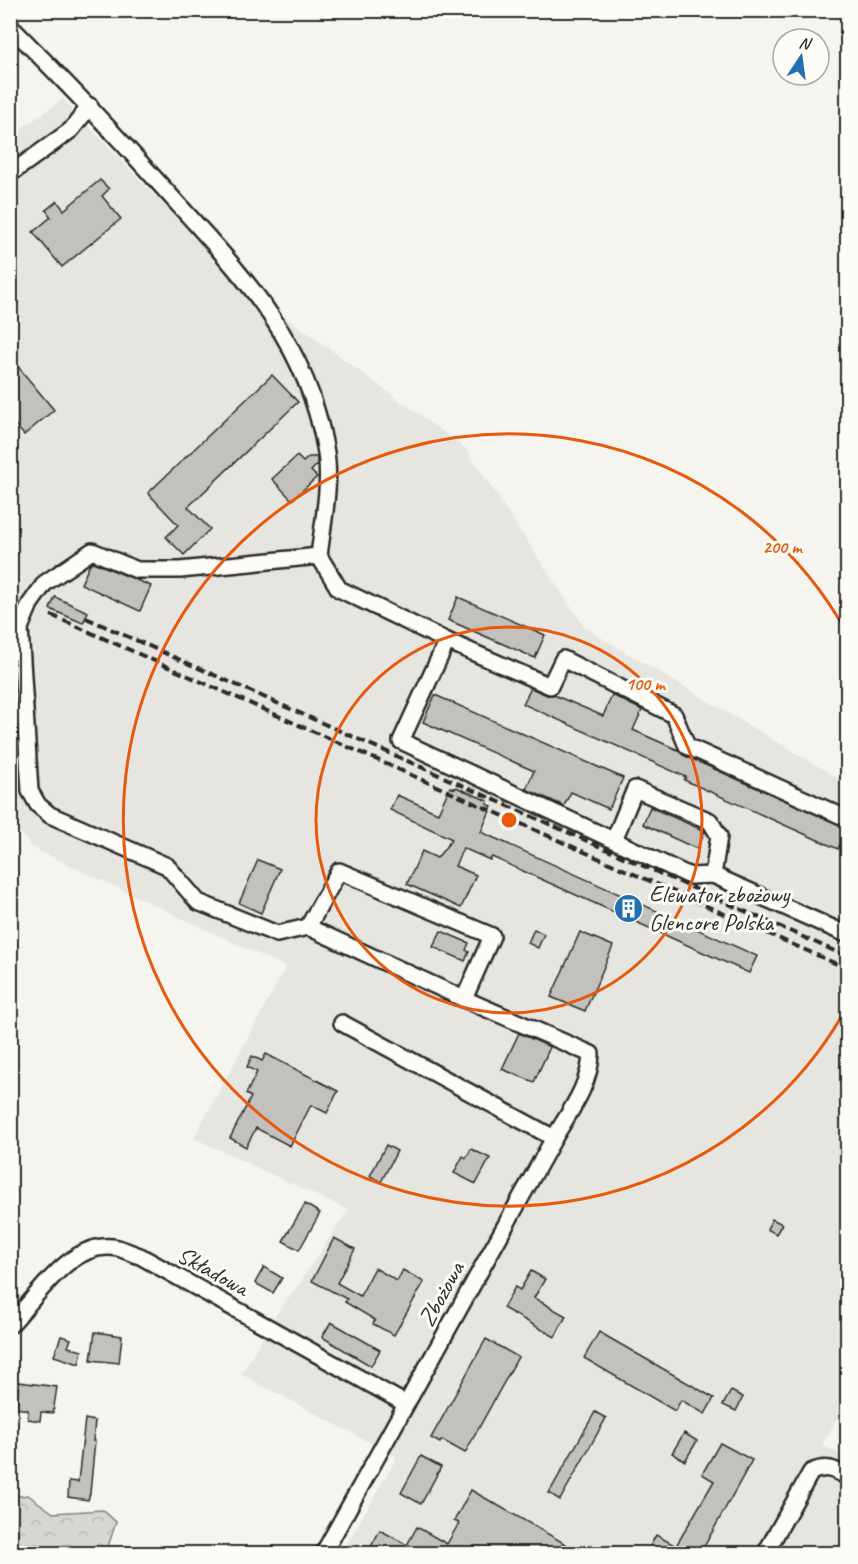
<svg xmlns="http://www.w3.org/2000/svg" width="858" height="1564" font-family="Caveat,sans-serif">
<defs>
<pattern id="forest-crowns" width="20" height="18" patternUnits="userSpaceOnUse" patternTransform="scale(1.5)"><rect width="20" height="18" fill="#d7d6d2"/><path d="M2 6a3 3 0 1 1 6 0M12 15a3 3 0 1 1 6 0" fill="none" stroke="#b9b8b4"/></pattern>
</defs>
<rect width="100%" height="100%" fill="#f5f4ef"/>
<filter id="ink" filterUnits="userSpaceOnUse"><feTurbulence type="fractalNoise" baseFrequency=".0167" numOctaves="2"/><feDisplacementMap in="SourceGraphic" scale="12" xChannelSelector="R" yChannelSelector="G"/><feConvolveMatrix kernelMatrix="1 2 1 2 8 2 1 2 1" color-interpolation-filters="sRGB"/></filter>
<g filter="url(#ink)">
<polygon fill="#e6e5e0" points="63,99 235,280 465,448 585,628 841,780 847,786 848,1399 822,1445 847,1458 847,1553 342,1553 397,1457 241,1374 276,1315 298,1286 348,1210 194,1138 286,967 31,847 11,818 11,136"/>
<polygon fill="url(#forest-crowns)" stroke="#81807e" stroke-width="1.5" points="28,1495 53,1513 103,1510 116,1522 106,1553 11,1553 11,1497"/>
<g fill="#c2c1be" stroke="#2b2b2b" stroke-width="1.5">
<polygon points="100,180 109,189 102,196 121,219 62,267 33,232 51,217 46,210 57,201 64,210"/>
<polygon points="10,357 54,410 24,435 10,419"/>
<polygon points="272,375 298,402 188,507 210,529 184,555 166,537 178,525 148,493"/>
<polygon points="297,456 303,462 309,457 317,457 317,465 311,471 317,477 292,500 272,479"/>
<polygon points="93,562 151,586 140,611 81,584 90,564"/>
<polygon points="55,597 88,612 83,623 50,609"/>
<polygon points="458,597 545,635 535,658 448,620"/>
<polygon points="531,688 547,695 554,695 603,716 612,695 642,710 633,730 678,750 683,755 847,828 838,849 684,780 686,777 523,704"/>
<polygon points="435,695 623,778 609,809 571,792 564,806 526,789 534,771 423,722"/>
<polygon points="450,787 455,789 456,787 488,801 487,804 492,806 481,832 757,956 749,973 492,857 490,860 463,848 455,866 476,875 461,908 407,884 422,851 437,858 452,839 390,810 397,795 438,813"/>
<polygon points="650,807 705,831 697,849 643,824"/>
<polygon points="258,860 280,869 261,913 239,903"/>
<polygon points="534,929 544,934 538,948 528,943"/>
<polygon points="441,931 469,943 466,950 469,952 465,961 433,947"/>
<polygon points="580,932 613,946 585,1011 551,997"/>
<polygon points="519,1033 550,1047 534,1082 502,1069"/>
<polygon points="266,1054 338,1091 327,1113 311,1105 290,1146 256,1128 246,1147 230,1138 251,1097 246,1094 257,1072 247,1067 252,1056 262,1061"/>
<polygon points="386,1145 397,1151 381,1182 370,1176"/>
<polygon points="471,1149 490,1158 476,1184 454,1173 463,1156 466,1158"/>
<polygon points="305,1204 320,1213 299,1250 283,1241"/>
<polygon points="772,1219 782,1224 776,1234 767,1229"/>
<polygon points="334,1238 355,1249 337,1283 360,1296 375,1268 397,1281 403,1270 424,1282 394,1335 373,1324 375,1320 345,1302 347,1299 312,1281"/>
<polygon points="264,1267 282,1278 273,1293 255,1283"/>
<polygon points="531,1271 545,1279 534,1298 566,1316 555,1337 503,1308 515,1287 520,1290"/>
<polygon points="331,1322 380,1350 371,1366 322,1337"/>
<polygon points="95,1332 122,1336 119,1363 91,1360"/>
<polygon points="599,1332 714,1398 705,1414 681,1400 675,1411 584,1358"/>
<polygon points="61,1336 71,1339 68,1347 82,1351 79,1364 54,1356"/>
<polygon points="486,1339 518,1357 465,1453 442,1440 440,1443 431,1438"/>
<polygon points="19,1382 57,1387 53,1413 41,1412 40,1421 28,1419 28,1410 16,1408"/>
<polygon points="731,1391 743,1397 736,1411 723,1405"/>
<polygon points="595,1412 606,1418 560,1500 549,1493"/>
<polygon points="85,1419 95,1421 93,1441 95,1441 90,1493 88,1500 68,1497 69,1481 78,1482"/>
<polygon points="684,1433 697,1441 685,1461 672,1453"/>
<polygon points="720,1443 752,1460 700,1554 646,1554 656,1535 676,1546 714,1481 702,1474"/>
<polygon points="421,1456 441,1467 421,1504 401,1493"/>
<polygon points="471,1490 583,1554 367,1554 380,1530 407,1545 417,1527 447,1544 459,1523 454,1521"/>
</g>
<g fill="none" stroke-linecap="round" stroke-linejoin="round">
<defs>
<g id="minor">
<path d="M10,26C64,80 116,135 167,192C239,272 305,336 325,447C332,482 323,521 319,556"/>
<polyline points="10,174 71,130 90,106"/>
<polyline points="447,641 550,686 563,659 674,715 687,746 848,819"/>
<polyline points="614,840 635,789 710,821 719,836 713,875"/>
<polyline points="308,927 464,999 492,936 339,871 308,927 277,934 198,902 167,866 50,815 38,805 30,791 20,628 30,604 45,583 92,551 137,570 180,570 319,556 339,589 447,641 401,741 690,876 713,875 846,934 848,930"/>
<polyline points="342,1023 554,1138"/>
<path d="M10,1325C38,1296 72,1238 118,1248C125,1250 133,1254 140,1256L406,1404"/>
<path d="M323,1554L554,1138C570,1111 590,1085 591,1054L464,999"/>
<path d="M765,1554L811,1472C826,1465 834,1469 848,1477"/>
</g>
</defs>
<use href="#minor" stroke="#2b2b2b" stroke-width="20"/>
<use href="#minor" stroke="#fdfcf7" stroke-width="15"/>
<g stroke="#2b2b2b" stroke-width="4" stroke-dasharray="9 4.5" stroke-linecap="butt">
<polyline points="51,615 848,969"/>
<polyline points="86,618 848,957"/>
</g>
</g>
</g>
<g fill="none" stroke="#e8590c" stroke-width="3">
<circle cx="509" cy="820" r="193"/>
<path d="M847 1007A386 386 0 1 1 847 633"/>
</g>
<defs>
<symbol id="building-disc" viewBox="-11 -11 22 22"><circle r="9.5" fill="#1f6fb2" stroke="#fdfcf7"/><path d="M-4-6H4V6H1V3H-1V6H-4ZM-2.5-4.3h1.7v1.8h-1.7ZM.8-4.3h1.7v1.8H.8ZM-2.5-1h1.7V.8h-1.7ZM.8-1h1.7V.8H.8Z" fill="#fff"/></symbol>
</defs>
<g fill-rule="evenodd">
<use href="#building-disc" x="612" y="892" width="33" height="33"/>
</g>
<g text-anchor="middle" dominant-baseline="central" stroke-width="6" stroke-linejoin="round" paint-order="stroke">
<g font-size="24" fill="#2b2b2b" stroke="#fdfcf7" text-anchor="start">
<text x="649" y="894">Elewator zbożowy<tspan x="649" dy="28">Glencore Polska</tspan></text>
</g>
<g font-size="24" fill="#2b2b2b" stroke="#fdfcf7">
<text transform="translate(213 1271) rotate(29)">Składowa</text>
<text transform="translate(441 1294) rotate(-61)">Zbożowa</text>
</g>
</g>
<circle cx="509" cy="820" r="9" fill="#e8590c" stroke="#fdfcf7" stroke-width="3"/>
<g font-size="18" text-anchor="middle" font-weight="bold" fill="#e8590c" stroke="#fdfcf7" stroke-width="6" stroke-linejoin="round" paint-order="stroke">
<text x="782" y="553">200 m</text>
<text x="645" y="690">100 m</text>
</g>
<rect width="858" height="1564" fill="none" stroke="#fdfcf7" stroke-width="36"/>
<rect x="18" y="18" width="822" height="1528" fill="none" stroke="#2b2b2b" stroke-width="2" filter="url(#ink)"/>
<g transform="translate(801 57) rotate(13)"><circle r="28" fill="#fdfcf7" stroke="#a9a8a5" stroke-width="1.5"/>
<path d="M0-4.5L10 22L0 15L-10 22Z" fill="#1f6fb2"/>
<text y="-9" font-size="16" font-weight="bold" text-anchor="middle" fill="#2b2b2b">N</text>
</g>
</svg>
